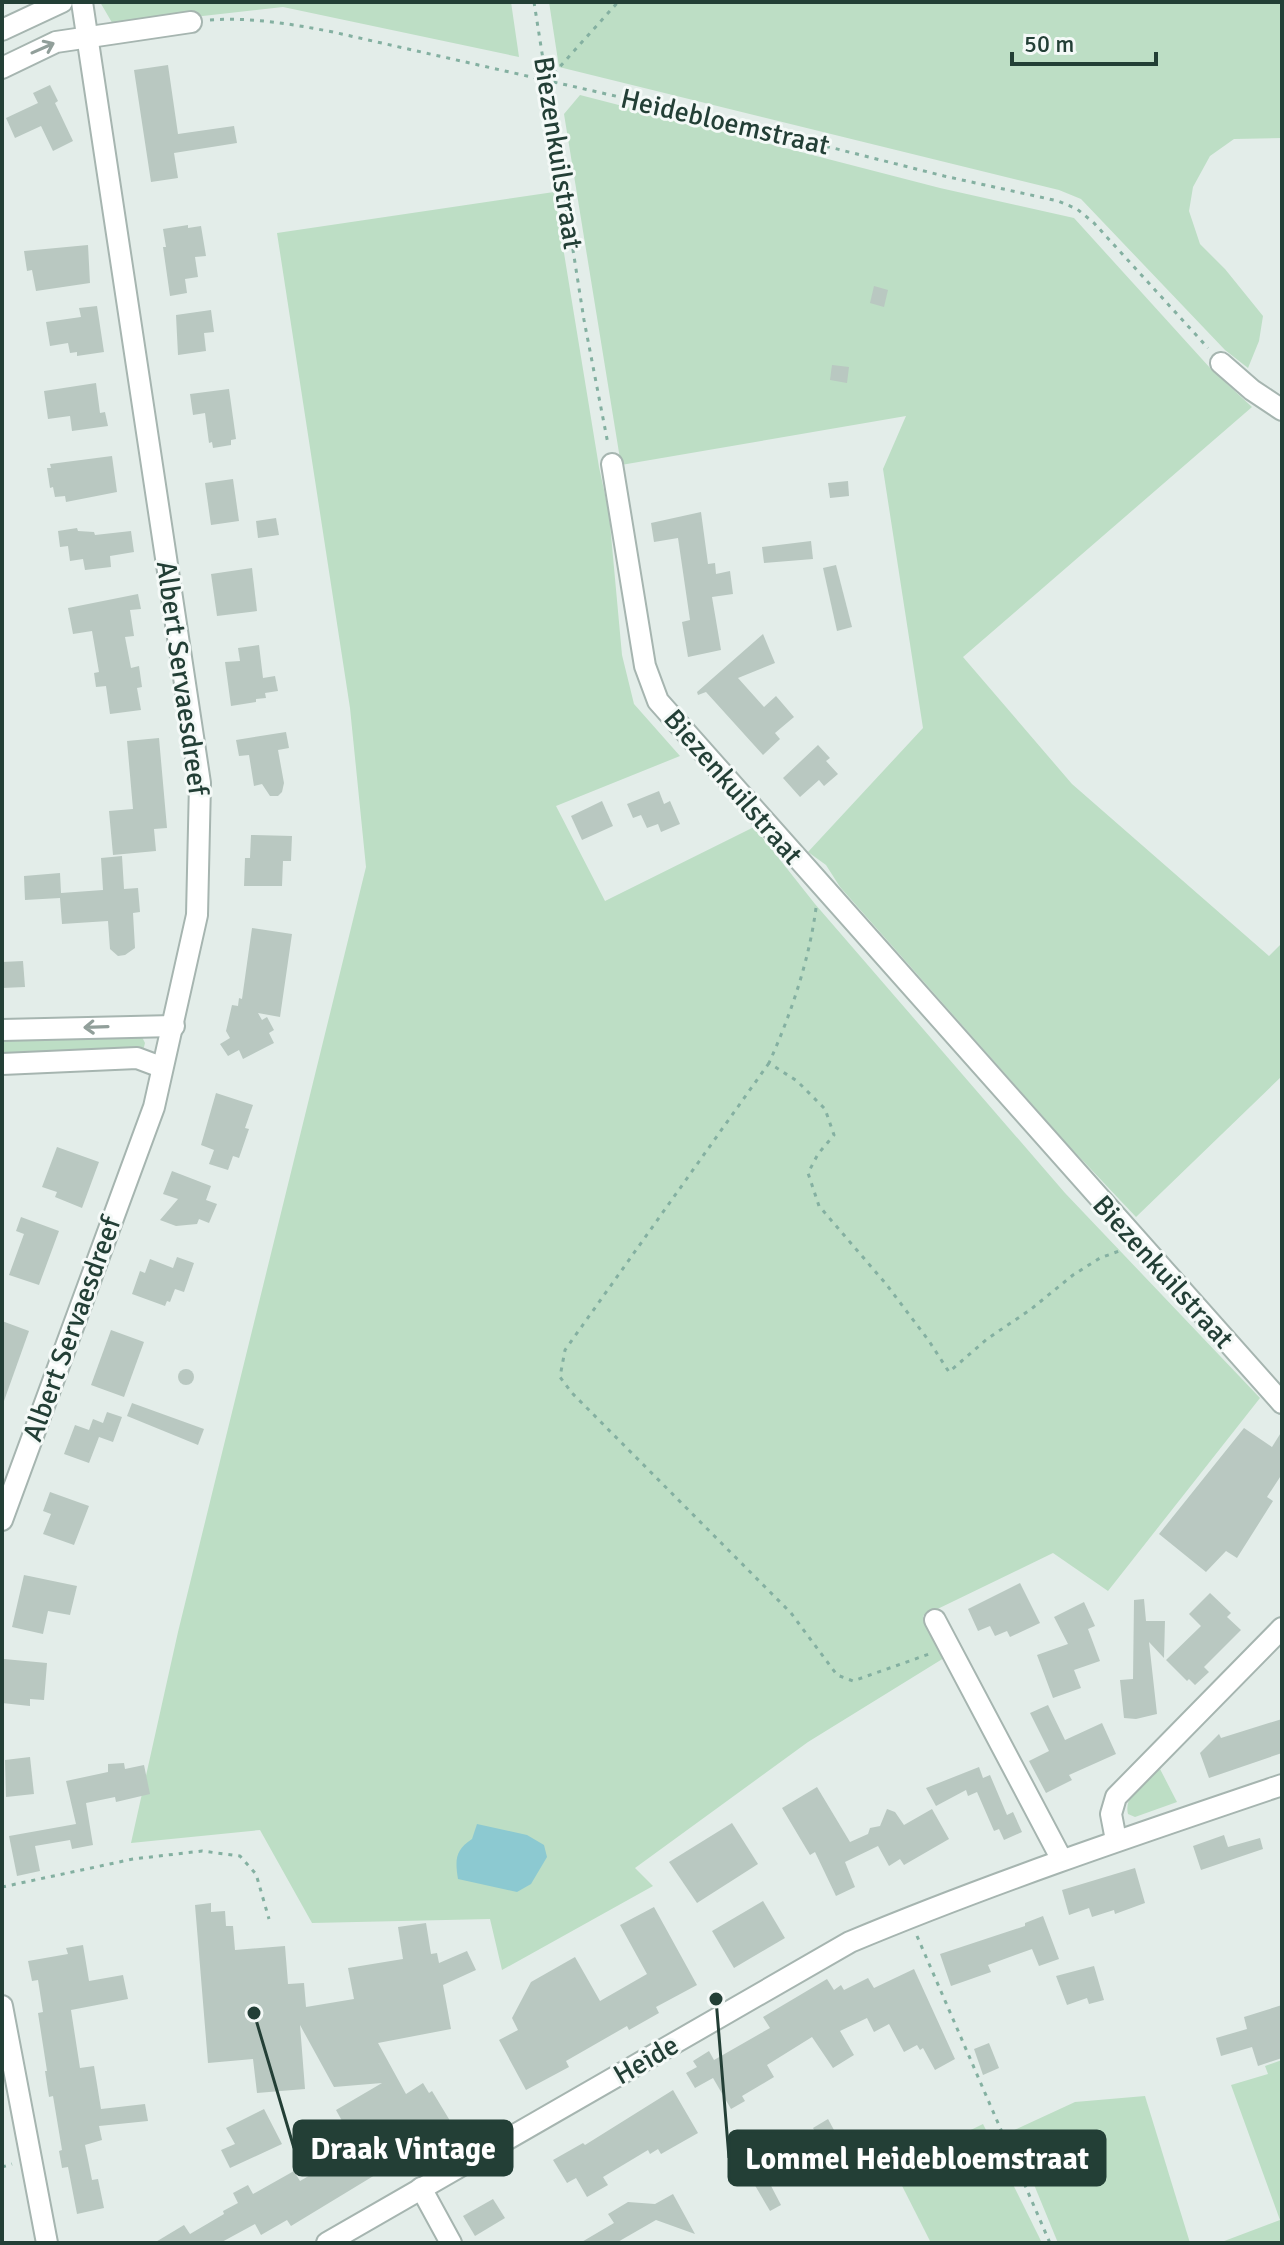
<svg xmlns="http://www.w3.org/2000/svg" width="1284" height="2245" font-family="Signika,sans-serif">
<rect width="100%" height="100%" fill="#e3ede9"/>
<g fill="#bddec5">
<polygon points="100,2 511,2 519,57 283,7 114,26"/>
<polygon points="549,2 1282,2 1282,138 1234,139 1210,156 1193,187 1189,211 1200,244 1225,269 1263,316 1259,341 1248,368 1225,350 1081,199 1059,190 559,67"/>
<polygon points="580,95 940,188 1074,218 1211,369 1252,407 963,657 1072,784 1269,956 1282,943 1282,1076 1136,1217 1069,1146 840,887 826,865 808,852 923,728 883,469 906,416 621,465 564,114"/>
<polygon points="554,192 599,467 609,513 622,655 634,704 680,756 556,806 605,901 754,827 815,904 1065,1193 1260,1398 1108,1591 1053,1553 923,1616 944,1658 808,1742 635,1868 653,1886 502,1970 490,1919 312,1923 260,1830 131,1843 178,1632 366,867 350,708 277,233"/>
<polygon points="140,1033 145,1043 143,1051 2,1057 2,1037"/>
<path d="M1160,1769L1177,1802L1135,1817L1128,1814C1123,1794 1146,1781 1160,1769Z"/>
<polygon points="1282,2060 1282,2243 1219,2243 1280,2220 1231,2085 1268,2074 1265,2066"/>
<polygon points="1145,2096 1190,2243 1058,2243 1012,2131 1075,2102"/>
<polygon points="983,2124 1042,2243 931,2243 893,2168"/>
</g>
<path fill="#8cc9d1" d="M477,1824L527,1835L544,1845L547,1857L531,1884L517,1892L458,1879C455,1860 455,1850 472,1839Z"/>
<g fill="#b9c8c1">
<polygon points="168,65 178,134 234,126 237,143 174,153 178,178 151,182 134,70"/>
<polygon points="50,85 58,101 55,103 73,141 53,151 41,126 15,138 6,118 38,103 33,93"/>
<polygon points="188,225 188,228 201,226 206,256 195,257 198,277 185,279 187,293 170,296 163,247 166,247 163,229"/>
<polygon points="88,245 90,283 36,291 32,270 27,271 24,251"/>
<polygon points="874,286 888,290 884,307 870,303"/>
<polygon points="97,306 104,352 77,356 77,352 70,353 68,343 50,346 46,322 81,317 79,308"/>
<polygon points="211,310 214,332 204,333 206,351 178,355 176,315"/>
<polygon points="832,365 849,367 847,383 830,380"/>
<polygon points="96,383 100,413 105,412 108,426 72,431 70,416 48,419 44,391"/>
<polygon points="229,389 236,439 231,440 231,445 213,448 212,442 209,443 205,413 193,415 190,394"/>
<polygon points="112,456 117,492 66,502 65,496 55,497 53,487 50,488 47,468 51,468 50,464"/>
<polygon points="233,479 239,521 211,525 205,483"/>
<polygon points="848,481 849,496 830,498 828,483"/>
<polygon points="701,512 708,564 715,563 716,574 730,571 733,594 712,597 721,650 688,657 682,622 690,620 678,538 654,542 651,523"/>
<polygon points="276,518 279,535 258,538 256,521"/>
<polygon points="77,528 78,531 94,532 95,535 131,531 134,552 110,556 111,567 85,570 83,559 70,561 68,546 60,547 58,531"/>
<polygon points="811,541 813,559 764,563 762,547"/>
<polygon points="836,565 852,627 837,631 823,568"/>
<polygon points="252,568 257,611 217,616 211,574"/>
<polygon points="138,594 141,609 130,610 134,636 125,637 131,668 139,666 142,687 137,688 141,710 110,714 106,686 96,687 94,673 99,672 92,631 73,634 68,608"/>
<polygon points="763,634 775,663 738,678 764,707 776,696 794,717 775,733 780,739 763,755 706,692 698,695 697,692"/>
<polygon points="259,645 263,678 275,676 278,691 265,693 266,698 256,699 256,702 231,706 225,662 240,661 238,648"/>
<polygon points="286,732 289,748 278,750 284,783 282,792 278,796 270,796 262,784 254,786 249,755 239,756 236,740"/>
<polygon points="159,738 167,828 154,829 156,851 113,855 109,811 133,809 127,741"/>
<polygon points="818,745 830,758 826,761 838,774 824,786 819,780 800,797 783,778"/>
<polygon points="659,791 664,804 670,801 680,824 661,832 658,824 647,828 641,815 633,818 627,804"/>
<polygon points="602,801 613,826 582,840 571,816"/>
<polygon points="251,835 292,836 291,861 283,861 282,886 244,886 245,858 250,858"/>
<polygon points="122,856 124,889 138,888 140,912 133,913 135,948 125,955 118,956 110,949 108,921 62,924 60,898 25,900 24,876 60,873 61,893 103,890 101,858"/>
<polygon points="252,928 292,934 280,1017 258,1013 262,1020 267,1017 274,1030 269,1033 274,1043 243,1059 239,1050 228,1056 220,1044 230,1038 226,1031 232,1005 238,1006 239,998 242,999"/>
<polygon points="23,961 25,987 2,988 2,962"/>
<polygon points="216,1093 253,1105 245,1128 249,1129 239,1158 233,1156 228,1170 209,1164 214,1150 201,1145"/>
<polygon points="57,1147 99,1162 82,1208 55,1197 57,1192 42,1187"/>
<polygon points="172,1171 211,1186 206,1200 217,1204 209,1223 199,1219 197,1224 176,1226 160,1220 178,1199 163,1194"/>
<polygon points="21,1217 59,1231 39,1285 9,1275 24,1234 16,1231"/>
<polygon points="177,1257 194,1263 184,1292 175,1289 170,1302 167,1301 165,1306 132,1294 140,1271 145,1273 150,1259 173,1268"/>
<polygon points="2,1321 29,1331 4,1401 2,1400"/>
<polygon points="111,1330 144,1342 124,1397 91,1385"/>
<circle cx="186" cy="1377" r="8"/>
<polygon points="132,1403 204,1429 198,1445 127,1416"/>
<polygon points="107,1412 122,1417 113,1442 99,1437 89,1463 64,1454 75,1425 89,1430 93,1419 103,1423"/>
<polygon points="1244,1428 1272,1447 1282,1431 1282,1474 1267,1497 1273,1501 1237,1558 1226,1551 1206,1572 1159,1534"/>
<polygon points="50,1492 89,1506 74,1545 43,1534 51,1514 43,1511"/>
<polygon points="24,1575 77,1586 70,1615 48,1611 43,1634 12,1627"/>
<polygon points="1020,1583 1040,1623 1010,1637 1007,1631 995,1636 990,1626 978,1631 968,1609"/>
<polygon points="1210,1593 1231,1613 1227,1617 1241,1630 1204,1667 1209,1672 1195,1685 1189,1679 1187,1681 1166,1660 1201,1626 1189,1614"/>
<polygon points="1144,1599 1146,1621 1165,1621 1164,1658 1149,1642 1157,1714 1136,1719 1124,1718 1120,1680 1133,1679 1134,1600"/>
<polygon points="1084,1602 1095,1626 1088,1629 1100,1661 1074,1670 1081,1688 1053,1698 1037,1655 1068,1644 1054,1617"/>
<polygon points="4,1659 47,1663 44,1700 30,1699 30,1706 2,1703"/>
<polygon points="1048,1705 1065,1740 1102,1723 1116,1754 1069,1775 1072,1780 1046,1793 1029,1761 1049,1751 1030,1713"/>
<polygon points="1282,1719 1282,1753 1209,1778 1200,1753 1219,1734 1221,1738"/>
<polygon points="30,1757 34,1794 6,1797 5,1760"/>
<polygon points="124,1763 125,1769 144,1765 150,1794 116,1802 115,1797 86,1803 93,1845 72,1849 70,1840 35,1846 40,1871 17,1876 9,1836 76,1824 66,1781 108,1772 108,1764"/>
<polygon points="979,1767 983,1778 990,1775 1007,1815 1013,1812 1022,1832 1004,1840 999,1829 994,1831 977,1792 968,1796 966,1790 936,1806 926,1788"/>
<polygon points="817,1787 850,1842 868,1834 870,1828 880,1826 887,1809 895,1812 904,1825 932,1809 949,1839 904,1865 900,1859 889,1866 878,1846 845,1862 855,1887 836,1896 815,1852 810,1855 782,1808"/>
<polygon points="732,1823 758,1864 697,1903 669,1862"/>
<polygon points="1224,1835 1228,1847 1260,1838 1263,1849 1201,1870 1193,1846"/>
<polygon points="1135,1868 1145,1903 1115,1914 1114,1910 1092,1917 1089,1908 1069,1915 1062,1890"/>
<polygon points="763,1901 785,1938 734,1968 712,1931"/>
<polygon points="211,1903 211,1912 225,1911 226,1926 233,1926 235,1950 285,1946 288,1984 304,1983 306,2007 354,1999 348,1968 403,1959 398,1927 426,1923 431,1954 437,1953 439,1963 467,1951 476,1970 443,1985 451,2029 378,2043 406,2094 423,2083 429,2093 432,2091 458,2134 381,2175 380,2172 291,2226 287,2220 261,2235 255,2224 220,2243 154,2243 184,2225 190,2234 224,2214 223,2211 238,2203 233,2193 248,2185 253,2194 294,2171 300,2181 357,2148 336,2110 382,2083 334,2087 300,2025 305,2089 257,2093 253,2059 208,2063 195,1905"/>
<polygon points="654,1907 697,1985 656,2007 659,2013 629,2030 627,2026 566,2061 569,2067 526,2090 499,2040 518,2030 512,2018 531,1982 575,1957 600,2001 647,1974 620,1925"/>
<polygon points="1043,1916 1059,1959 1039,1966 1032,1949 988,1965 991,1972 951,1986 940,1954 1025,1926 1025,1923"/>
<polygon points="83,1945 89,1981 123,1975 128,1999 71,2010 80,2068 94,2066 101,2109 145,2104 148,2121 99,2126 102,2140 85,2145 92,2180 98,2179 104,2208 77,2214 68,2167 62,2168 59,2151 62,2150 53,2096 49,2097 45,2071 47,2071 38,2013 43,2012 38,1980 32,1981 28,1961 68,1954 66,1948"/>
<polygon points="1094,1966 1104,2000 1089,2004 1087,1998 1067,2005 1056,1976"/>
<polygon points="914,1969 955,2059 935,2070 923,2048 920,2050 917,2045 904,2052 889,2024 874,2032 867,2018 840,2031 854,2055 833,2068 812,2037 767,2065 774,2077 742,2096 745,2101 731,2109 713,2078 695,2088 686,2073 697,2067 693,2061 709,2051 714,2060 770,2028 763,2017 827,1979 834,1990 841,1985 844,1990 868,1978 874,1988"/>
<polygon points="1282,2005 1282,2058 1258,2066 1252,2047 1221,2056 1216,2038 1247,2029 1244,2017"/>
<polygon points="989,2043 999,2068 983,2075 974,2049"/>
<polygon points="673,2090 698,2133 661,2154 658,2149 650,2154 648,2150 603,2177 608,2185 587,2197 576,2178 567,2183 553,2160 583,2143 585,2145"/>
<polygon points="264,2109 282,2144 230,2168 221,2150 235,2144 226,2128"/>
<polygon points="828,2119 840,2141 825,2149 813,2128"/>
<polygon points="754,2153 781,2205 770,2211 740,2160"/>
<polygon points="673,2194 695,2234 656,2220 616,2243 580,2243 614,2223 608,2214 628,2202 655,2204"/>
<polygon points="493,2199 505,2218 475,2236 463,2216"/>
</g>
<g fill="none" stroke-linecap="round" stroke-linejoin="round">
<defs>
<g id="street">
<polyline points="2,30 62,2"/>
<polyline points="2,68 56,42 191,22"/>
<polyline points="1221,363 1252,390 1282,410"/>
<polyline points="612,464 645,666 658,701 1282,1403"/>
<polyline points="2,1030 174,1026"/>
<polyline points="2,1064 137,1058 161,1067"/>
<polyline points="2,1520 154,1107 197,915 200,783 82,2"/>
<polyline points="935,1620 1062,1860"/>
<polyline points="1116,1840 1111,1814 1116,1797 1282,1628"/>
<polyline points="2,2006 47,2243"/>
<polyline points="421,2188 451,2243"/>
<path d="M327,2243L850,1942C991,1883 1137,1834 1282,1785"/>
</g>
</defs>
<use href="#street" stroke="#a6b5b0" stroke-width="24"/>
<g stroke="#84b0a1" stroke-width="3" stroke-dasharray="4 6" stroke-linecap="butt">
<polyline points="534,2 584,320 608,444"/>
<path d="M210,20C252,17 291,24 333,32L730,122L944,176L1058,201L1077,209L1094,223L1208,348"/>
<polyline points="547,81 618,2"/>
<path d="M816,908C809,961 791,1014 769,1063L797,1081L825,1109L834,1135L818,1154L808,1173L819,1206L886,1284L929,1341L949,1372L987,1339L1030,1310L1073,1275L1100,1258L1122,1250"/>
<polyline points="769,1063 565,1350 560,1377 572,1393 791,1613 837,1675 853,1681 932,1653"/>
<polyline points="2,1887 133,1859 202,1851 240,1856 256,1874 269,1919"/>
<polyline points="917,1936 1050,2243"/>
<polyline points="2,2167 12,2164"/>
</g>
<use href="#street" stroke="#fff" stroke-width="20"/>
</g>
<defs><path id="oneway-shaft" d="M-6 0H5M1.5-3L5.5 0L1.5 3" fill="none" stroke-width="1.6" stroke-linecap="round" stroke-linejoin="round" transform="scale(2)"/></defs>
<g stroke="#919f9a">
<use href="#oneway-shaft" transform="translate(43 48) rotate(-24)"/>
<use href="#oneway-shaft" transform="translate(96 1027) rotate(178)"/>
</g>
<g text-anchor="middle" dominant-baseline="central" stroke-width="6" stroke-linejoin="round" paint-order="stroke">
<g font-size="28" fill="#233f36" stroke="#f4f9f7">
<text transform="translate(725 122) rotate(13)">Heidebloemstraat</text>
<text transform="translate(558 153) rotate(81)">Biezenkuilstraat</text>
<text transform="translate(182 678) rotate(82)">Albert Servaesdreef</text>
<text transform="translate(733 787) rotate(49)">Biezenkuilstraat</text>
<text transform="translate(1163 1272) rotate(48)">Biezenkuilstraat</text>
<text transform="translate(72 1329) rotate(-70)">Albert Servaesdreef</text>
<text transform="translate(646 2060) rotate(-30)">Heide</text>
</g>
</g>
<path fill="none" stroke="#233f36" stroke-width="3" d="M254 2013L294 2148M716 1999L729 2158"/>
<g fill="#233f36" stroke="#f4f9f7" stroke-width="3">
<circle cx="254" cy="2013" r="8"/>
<circle cx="716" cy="1999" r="8"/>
</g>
<g fill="#233f36" stroke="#233f36" stroke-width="3">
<rect x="294" y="2121" width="218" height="54" rx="8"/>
<rect x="729" y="2131" width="376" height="54" rx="8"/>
</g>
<g font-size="30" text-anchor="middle" font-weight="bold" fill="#fff">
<text x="403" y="2159">Draak Vintage</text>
<text x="917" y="2169">Lommel Heidebloemstraat</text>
</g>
<rect width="1284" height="2245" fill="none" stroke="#233f36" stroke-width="8"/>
<path d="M1012 52v12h144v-12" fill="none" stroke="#233f36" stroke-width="4"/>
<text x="1024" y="52" font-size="24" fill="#233f36" stroke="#f4f9f7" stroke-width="6" paint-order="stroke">50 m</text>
</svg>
